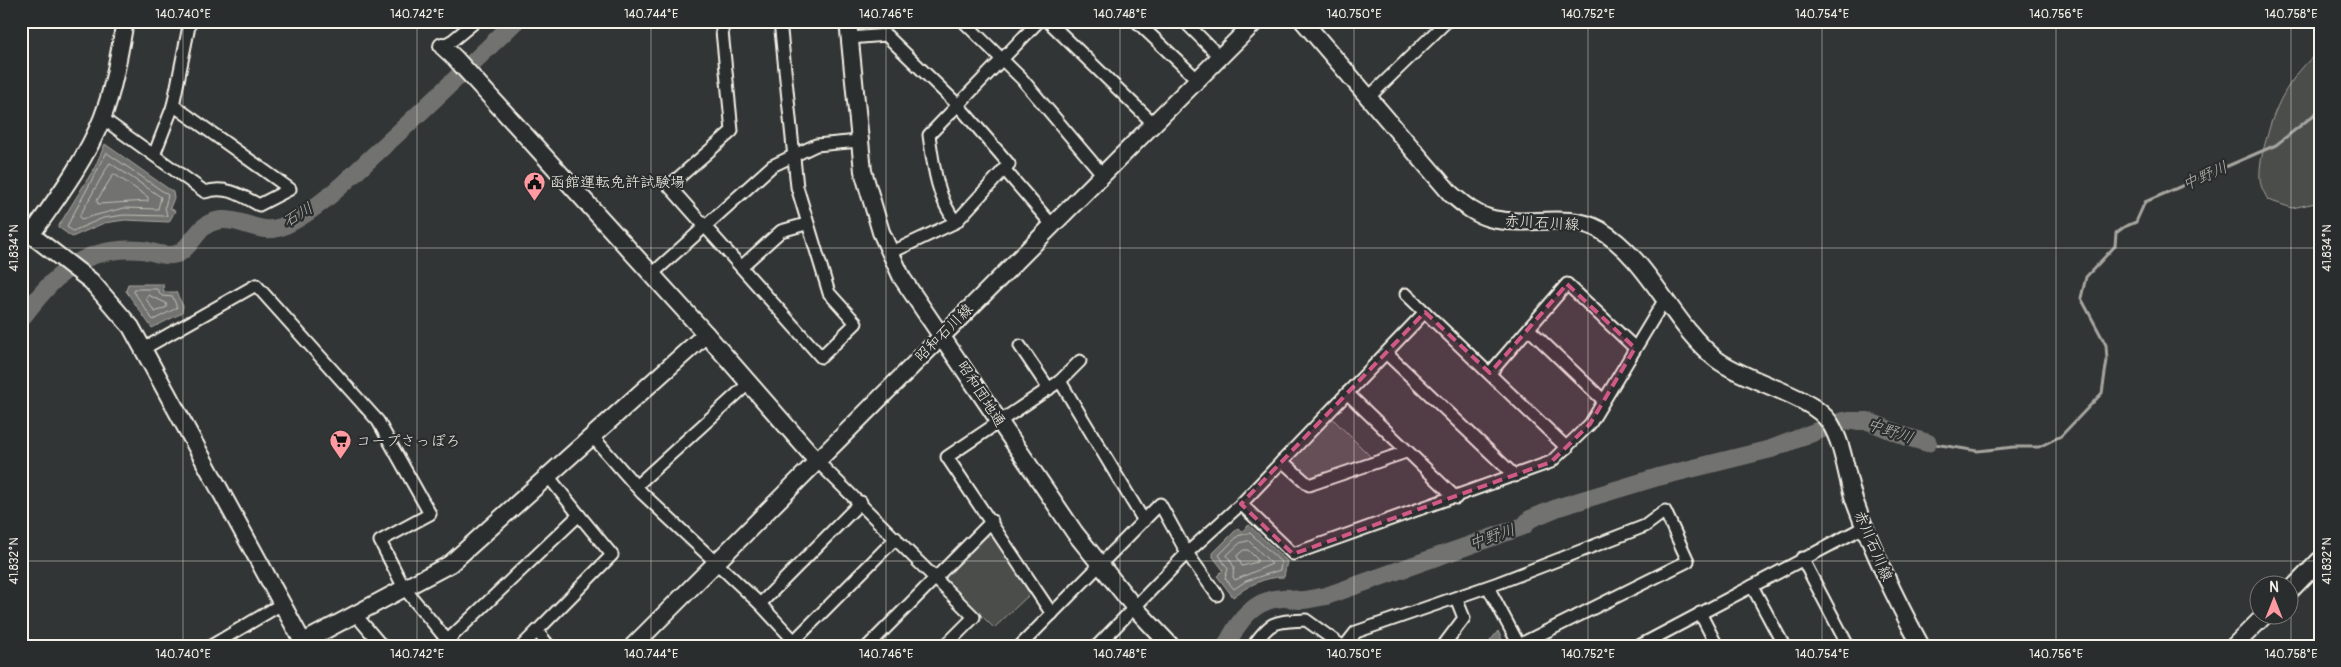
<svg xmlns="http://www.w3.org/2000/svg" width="2341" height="667" font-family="Pangolin,'Klee One',sans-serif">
<rect width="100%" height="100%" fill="#323535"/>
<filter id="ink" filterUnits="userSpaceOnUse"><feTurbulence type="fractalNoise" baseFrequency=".02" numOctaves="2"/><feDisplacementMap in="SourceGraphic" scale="10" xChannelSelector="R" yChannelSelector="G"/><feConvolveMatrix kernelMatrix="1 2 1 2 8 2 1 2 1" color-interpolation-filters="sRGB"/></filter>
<g filter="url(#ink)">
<g fill="#4b4d4c" stroke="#a09f9a">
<path d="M2320,50V202L2292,208L2268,200C2265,194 2260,186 2260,179C2259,165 2263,150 2267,137C2276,101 2292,75 2320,50Z"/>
<polygon points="1331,417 1372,458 1313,478 1307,478 1293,464 1292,459"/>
<polygon points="987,536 994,537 1030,594 994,628 947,581 946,576"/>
</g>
<g fill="#727370" stroke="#a6a5a0">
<polygon points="105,144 173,192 174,198 170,208 175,211 169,222 125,220 104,223 72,237 58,227 95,167"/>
<polygon points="128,284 163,284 164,292 176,292 183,306 182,313 152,328 126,291"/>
<path d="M1249,525L1287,561L1284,577C1264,577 1249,585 1233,597L1217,576L1223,570L1213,557V553L1238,528L1242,531Z"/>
<polygon points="1498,631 1505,646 1486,646"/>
</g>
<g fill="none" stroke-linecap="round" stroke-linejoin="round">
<g stroke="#c0bfb8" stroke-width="1">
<polygon points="107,153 168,195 165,207 167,216 124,215 103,218 73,231 67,227"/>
<polygon points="110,163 161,197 158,209 124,208 81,219 80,216"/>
<polygon points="114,174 148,197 148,201 98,204 97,201"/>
<polygon points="136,289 157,289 162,296 173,297 177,308 153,320 134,292"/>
<polygon points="148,295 166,303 167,307 155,312 146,299"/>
<polygon points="1250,533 1281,562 1280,570 1246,581 1234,589 1225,578 1228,569 1219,555 1238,536"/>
<polygon points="1249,541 1272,564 1235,580 1233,577 1234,567 1227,555 1240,543"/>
<polygon points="1244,550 1248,550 1257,559 1257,562 1242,566 1237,556"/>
</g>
<polyline stroke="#a6a5a0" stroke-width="3" points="1928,443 1978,451 2014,447 2039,447 2061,436 2102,393 2107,360 2106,345 2081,298 2086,277 2115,246 2116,233 2124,227 2136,222 2145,202 2276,145 2320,110"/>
<g stroke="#727370" stroke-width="18">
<path d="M21,319C55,275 82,245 142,250C153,251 167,259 179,253C196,243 197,222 222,220C245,219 259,235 281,227C313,214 348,180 373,156C422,112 469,66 516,21"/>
<path d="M1226,646C1238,621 1254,599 1283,598C1289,597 1293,600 1298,600C1306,601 1318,597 1326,596L1524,526L1530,519L1559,507L1658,477L1771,449L1843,421H1868L1907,437L1928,443"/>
</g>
<defs>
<g id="street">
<polyline points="721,21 732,131 669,186 821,357 856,323 829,293 797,187 780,21"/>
<polyline points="963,21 1022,79 1103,175"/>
<polyline points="1048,21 1153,123"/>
<polyline points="1136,21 1198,80"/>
<polyline points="1184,21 1220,57"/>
<polyline points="850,38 886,35 958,105 1009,164 956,222"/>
<polyline points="442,46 453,40 476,21"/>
<polyline points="1368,98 1447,21"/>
<path d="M102,118L205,192C225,185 241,195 259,205L290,189L173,105"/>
<polyline points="154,155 173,106 190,21"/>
<polyline points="1004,169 1047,219"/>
<path d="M890,253L956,222C937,199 933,163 929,135L1039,21"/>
<polyline points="741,267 781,231 806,224"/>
<polyline points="651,275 772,166 816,145 859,141"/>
<polyline points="1406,294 1567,448"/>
<polyline points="1529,329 1603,400"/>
<polyline points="1020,346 1049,389"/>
<polyline points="143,349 256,285 378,421 430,514 380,541 404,588 452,646"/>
<polyline points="1386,353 1515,476"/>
<polyline points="1490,373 1567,284 1635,348"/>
<polyline points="1060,381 1144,521"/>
<polyline points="1347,393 1456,498"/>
<polyline points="592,436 642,493 760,604 799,646"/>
<polyline points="817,461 974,617 945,646"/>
<polyline points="1282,461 1309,485 1406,452"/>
<polyline points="636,486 749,383"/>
<polyline points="1241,504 1293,554 1551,462 1590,424 1665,299"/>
<polyline points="1802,558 1848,646"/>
<polyline points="1752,586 1784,646"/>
<polyline points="1217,595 1187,553 1241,504 1425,312"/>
<polyline points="760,604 861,502"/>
<polyline points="1700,613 1717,646"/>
<polyline points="355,614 382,646"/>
<polyline points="1052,614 947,457 1060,381 1080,361"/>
<polyline points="537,631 612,555 579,515"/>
<polyline points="448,640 579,515 548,476"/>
<polyline points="790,645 896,538"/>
<polyline points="211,646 275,608"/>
<polyline points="522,646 537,631 549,646"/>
<polyline points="868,646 992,521"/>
<polyline points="1020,646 1160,504 1187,553 1097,646"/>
<path d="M1253,646C1272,619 1275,622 1306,620L1342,646"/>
<polyline points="1345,646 1356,632 1498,583 1645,526 1665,511 1688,561 1519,645 1488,587"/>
<polyline points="1443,646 1464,618 1456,598"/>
<polyline points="1639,646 1864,527"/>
</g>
<g id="secondary">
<polyline points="848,21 863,171 881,232 902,278 1075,533 1135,608 1171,646"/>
<path d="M1303,21L1451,194C1463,204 1474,214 1489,218C1525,228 1567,211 1600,230C1650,260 1671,323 1716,359C1746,382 1812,395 1830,423C1845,447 1846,479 1856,505C1874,554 1896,600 1921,646"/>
<polyline points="442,46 455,58 706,334 817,461"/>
<polyline points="21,227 91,281 131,327 305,646"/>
<path d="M31,235C57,198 85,161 102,119C114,88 119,54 125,21"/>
<polyline points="2288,593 2320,560"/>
<polyline points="303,642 450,564 706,334"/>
<polyline points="633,646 1256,21"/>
<polyline points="2234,646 2266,614"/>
</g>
</defs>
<use href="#street" stroke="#f4f1e8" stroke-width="15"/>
<use href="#secondary" stroke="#f4f1e8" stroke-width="20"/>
<use href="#street" stroke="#2a2d2e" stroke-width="11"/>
<use href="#secondary" stroke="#2a2d2e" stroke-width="16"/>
</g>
</g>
<path fill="#d15985" fill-opacity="0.2" stroke="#d15985" stroke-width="4" stroke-dasharray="10 6" stroke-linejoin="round" d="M1567,284L1635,348L1590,424L1551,462L1293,554L1241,504L1425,312L1490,373Z"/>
<path fill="none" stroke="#f4f1e8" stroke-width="1" stroke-opacity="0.45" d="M183,21V646M417,21V646M651,21V646M886,21V646M1120,21V646M1354,21V646M1588,21V646M1822,21V646M2056,21V646M2291,21V646M21,248H2320M21,561H2320"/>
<defs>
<symbol id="civic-pin" viewBox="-11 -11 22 30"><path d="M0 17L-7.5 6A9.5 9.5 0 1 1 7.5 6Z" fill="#ff9aa2" stroke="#2a2d2e"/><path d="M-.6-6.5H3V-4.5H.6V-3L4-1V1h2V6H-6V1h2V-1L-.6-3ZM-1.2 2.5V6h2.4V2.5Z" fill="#111"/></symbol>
<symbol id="supermarket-pin" viewBox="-11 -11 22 30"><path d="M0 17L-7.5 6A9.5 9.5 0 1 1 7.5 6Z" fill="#ff9aa2" stroke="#2a2d2e"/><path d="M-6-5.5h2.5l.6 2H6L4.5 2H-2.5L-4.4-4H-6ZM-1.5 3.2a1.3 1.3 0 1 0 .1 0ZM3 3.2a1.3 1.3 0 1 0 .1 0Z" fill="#111"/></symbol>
</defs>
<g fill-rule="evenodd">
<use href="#civic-pin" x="522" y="170" width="25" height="34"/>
<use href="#supermarket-pin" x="328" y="428" width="25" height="34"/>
</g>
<g text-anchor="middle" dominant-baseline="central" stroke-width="4.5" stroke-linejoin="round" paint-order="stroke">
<g font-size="15" fill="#f4f1e8" stroke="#2a2d2e" text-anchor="start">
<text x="550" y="182">函館運転免許試験場</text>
<text x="356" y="441">コープさっぽろ</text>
</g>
<g font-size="15" fill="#f4f1e8" stroke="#2a2d2e">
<text transform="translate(1542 223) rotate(3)">赤川石川線</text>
<text transform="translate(944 333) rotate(-45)">昭和石川線</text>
<text transform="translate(981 394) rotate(57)">昭和団地通</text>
<text transform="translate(1873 546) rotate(67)">赤川石川線</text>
</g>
<g font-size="16" font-style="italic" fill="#b3b2ac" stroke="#2a2d2e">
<text transform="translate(2205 176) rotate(-24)">中野川</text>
<text transform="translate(298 215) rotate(-31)">石川</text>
<text transform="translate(1890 431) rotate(19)">中野川</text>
<text transform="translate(1492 537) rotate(-19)">中野川</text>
</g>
</g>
<rect width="2341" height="667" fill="none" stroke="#2a2d2e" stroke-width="55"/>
<g transform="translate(2274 600)"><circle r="24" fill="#2a2d2e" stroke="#7b7b78"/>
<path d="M0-4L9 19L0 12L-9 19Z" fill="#ff9aa2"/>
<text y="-8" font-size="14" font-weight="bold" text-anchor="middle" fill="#f4f1e8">N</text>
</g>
<rect x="28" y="28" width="2286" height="612" fill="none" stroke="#f4f1e8" stroke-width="2"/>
<g font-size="12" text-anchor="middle" fill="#f4f1e8">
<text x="183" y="18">140.740°E</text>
<text x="417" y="18">140.742°E</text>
<text x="651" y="18">140.744°E</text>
<text x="886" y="18">140.746°E</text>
<text x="1120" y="18">140.748°E</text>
<text x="1354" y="18">140.750°E</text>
<text x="1588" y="18">140.752°E</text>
<text x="1822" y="18">140.754°E</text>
<text x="2056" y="18">140.756°E</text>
<text x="2291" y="18">140.758°E</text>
<text transform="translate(14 248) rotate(-90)" y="4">41.834°N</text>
<text transform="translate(2327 248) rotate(-90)" y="4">41.834°N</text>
<text transform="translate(14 561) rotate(-90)" y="4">41.832°N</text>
<text transform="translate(2327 561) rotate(-90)" y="4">41.832°N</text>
<text x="183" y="658">140.740°E</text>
<text x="417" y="658">140.742°E</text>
<text x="651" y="658">140.744°E</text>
<text x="886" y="658">140.746°E</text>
<text x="1120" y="658">140.748°E</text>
<text x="1354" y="658">140.750°E</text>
<text x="1588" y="658">140.752°E</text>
<text x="1822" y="658">140.754°E</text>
<text x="2056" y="658">140.756°E</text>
<text x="2291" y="658">140.758°E</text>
</g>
</svg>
